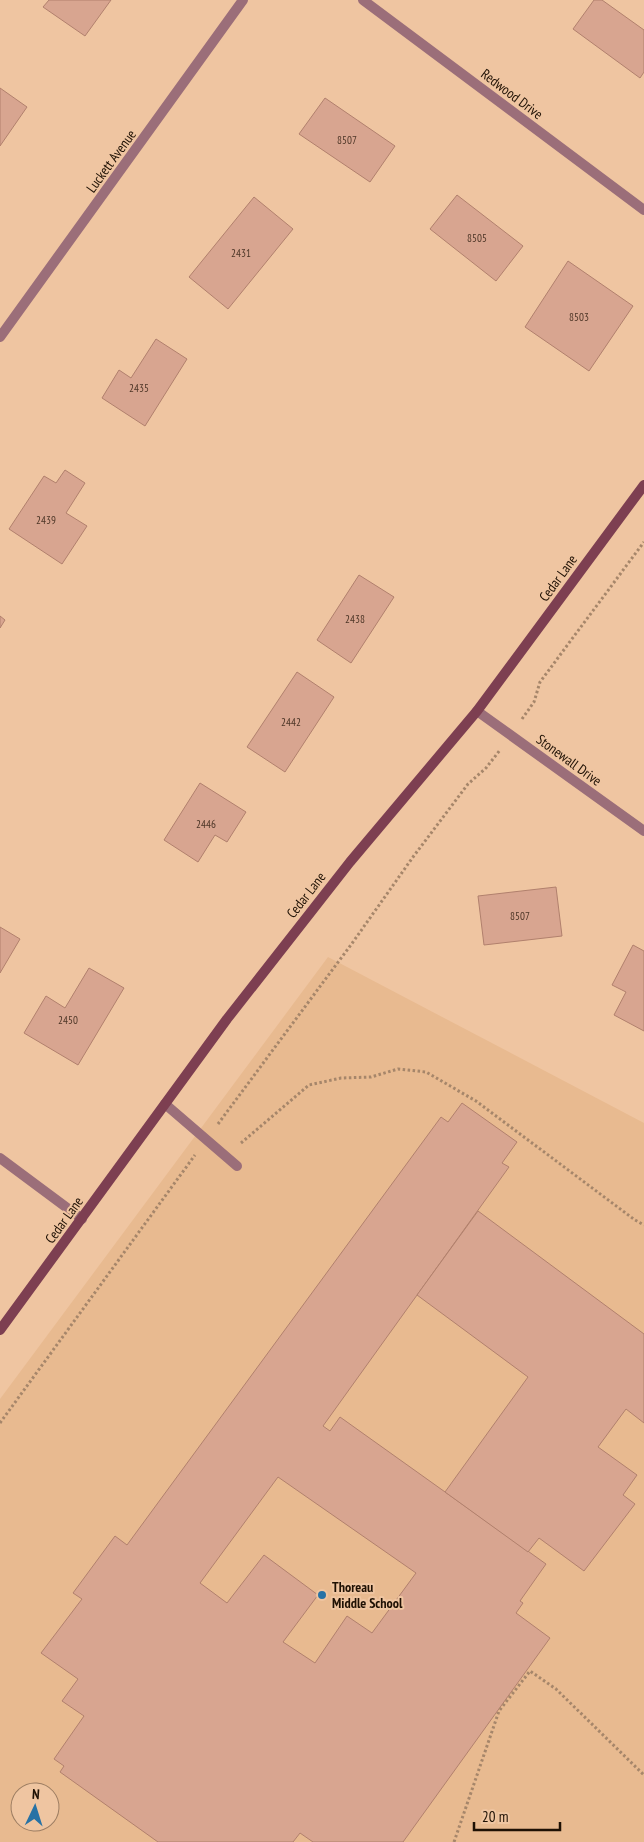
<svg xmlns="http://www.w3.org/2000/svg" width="644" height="1842" font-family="'PT Sans Narrow',sans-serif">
<rect width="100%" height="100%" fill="#efc5a1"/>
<path fill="#e8ba90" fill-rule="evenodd" d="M328,957L644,1123V1842H0V1399ZM20,1792H50V1822H20Z"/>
<g fill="#d8a590" stroke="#b1806d" fill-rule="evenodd">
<polygon points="49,0 111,0 85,36 43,7"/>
<polygon points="594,0 602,0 644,30 644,72 640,78 573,29"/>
<polygon points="0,88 27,107 0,146"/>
<polygon points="325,98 395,146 370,182 299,134"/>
<polygon points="457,195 523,246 496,281 430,229"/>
<polygon points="254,197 293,229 228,309 189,277"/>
<polygon points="568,261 633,306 589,371 525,327"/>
<polygon points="156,339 187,359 145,426 102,398 119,370 131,378"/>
<polygon points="65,470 85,483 66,513 87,526 62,564 9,529 44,476 56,483"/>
<polygon points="359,575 394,597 351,663 317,640"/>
<polygon points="0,616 5,620 0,628"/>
<polygon points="297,672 334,697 285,772 247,747"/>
<polygon points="200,783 246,812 227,842 215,835 198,862 164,840"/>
<polygon points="556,887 562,936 484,945 478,896"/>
<polygon points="0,927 20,939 0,973"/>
<polygon points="633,945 644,951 644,1031 614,1015 626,992 612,985"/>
<polygon points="89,968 124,988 78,1065 24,1033 46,996 65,1008"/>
<path d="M462,1103L517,1142L502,1163L509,1167L323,1426L330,1431L340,1417L546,1564L520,1601L523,1603L516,1613L550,1638L403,1842H313L300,1833L293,1842H158L60,1772L64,1766L54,1759L84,1716L62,1701L78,1679L41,1653L82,1599L73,1593L115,1536L127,1545L441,1117L448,1122ZM278,1477L416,1573L372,1633L347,1616L315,1663L283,1642L318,1595L264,1555L227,1603L200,1583Z"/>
<polygon points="478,1211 644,1334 644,1423 626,1409 598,1447 637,1475 623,1495 635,1504 584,1571 539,1538 528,1552 445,1492 528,1377 417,1295"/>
</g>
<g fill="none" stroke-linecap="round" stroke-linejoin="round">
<g stroke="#a6866a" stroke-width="3" stroke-dasharray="2.5 2.5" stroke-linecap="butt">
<polyline points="522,719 534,702 540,682 644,542"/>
<polyline points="218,1124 353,942 413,857 468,784 486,768 500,750"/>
<polyline points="241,1143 309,1085 341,1078 371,1077 398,1069 426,1072 476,1101 635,1220 644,1225"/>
<polyline points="0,1423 195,1155"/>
<polyline points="454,1842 499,1711 530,1671 556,1689 644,1775"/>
</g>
<polyline stroke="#9b6e79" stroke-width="10" points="165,1104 237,1166"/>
<g stroke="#9b6e79" stroke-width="10">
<polyline points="363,0 644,210"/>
<polyline points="0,337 243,0"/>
<polyline points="477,711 644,831"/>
<polyline points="0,1158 82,1219"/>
</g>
<polyline stroke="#7d3f51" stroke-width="10" points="0,1330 227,1019 350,862 477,711 644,485"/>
</g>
<circle fill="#2772a5" stroke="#efc5a1" stroke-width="2" cx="322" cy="1595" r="5"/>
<g text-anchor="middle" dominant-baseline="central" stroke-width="4" stroke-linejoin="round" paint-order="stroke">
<g font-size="11" fill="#4d3627">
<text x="347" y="140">8507</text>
<text x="477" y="238">8505</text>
<text x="241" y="253">2431</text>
<text x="579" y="317">8503</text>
<text x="139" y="388">2435</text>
<text x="46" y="520">2439</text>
<text x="355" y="619">2438</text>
<text x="291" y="722">2442</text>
<text x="206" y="824">2446</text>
<text x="520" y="916">8507</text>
<text x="68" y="1020">2450</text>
</g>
<g font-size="14" fill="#1f1104" stroke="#efc5a1">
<text transform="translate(512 94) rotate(37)">Redwood Drive</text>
<text transform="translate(111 161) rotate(-54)">Luckett Avenue</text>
<text transform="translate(558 578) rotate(-54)">Cedar Lane</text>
<text transform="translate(569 760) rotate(36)">Stonewall Drive</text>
<text transform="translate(306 895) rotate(-52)">Cedar Lane</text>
<text transform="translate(64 1220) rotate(-54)">Cedar Lane</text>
</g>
<g font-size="14" font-weight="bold" fill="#1f1104" stroke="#efc5a1" text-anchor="start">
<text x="332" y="1587">Thoreau<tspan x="332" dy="16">Middle School</tspan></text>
</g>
</g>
<g transform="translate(35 1807) rotate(4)"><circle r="24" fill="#efc5a1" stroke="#9c7d62"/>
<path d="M0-4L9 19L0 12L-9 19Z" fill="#2772a5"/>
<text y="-8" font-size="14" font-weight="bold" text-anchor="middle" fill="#1f1104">N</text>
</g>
<path d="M474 1822v8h86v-8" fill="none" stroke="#1f1104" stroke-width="2.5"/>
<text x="482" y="1822" font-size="15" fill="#1f1104" stroke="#efc5a1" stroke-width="4" paint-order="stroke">20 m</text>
</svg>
